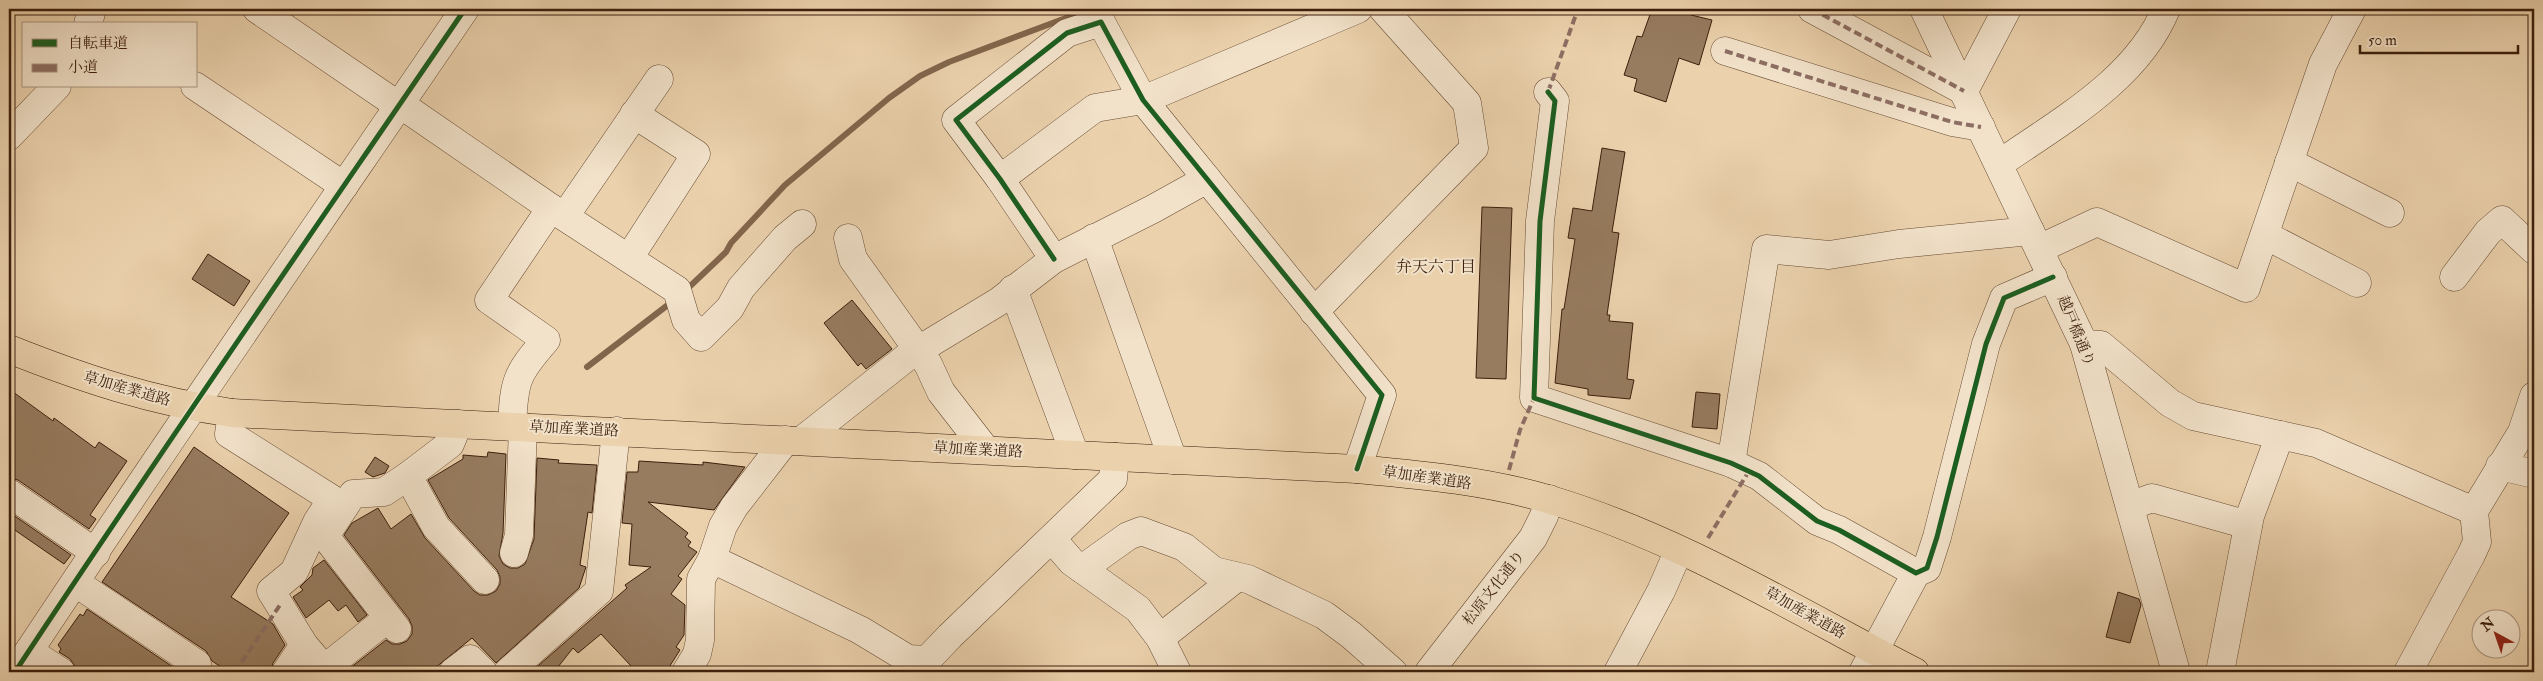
<svg xmlns="http://www.w3.org/2000/svg" width="2543" height="681" font-family="'IM FELL Double Pica','Noto Serif JP',serif">
<rect width="100%" height="100%" fill="#ebd2ad"/>
<filter id="stains"><feTurbulence type="fractalNoise" baseFrequency=".004" numOctaves="4"/><feColorMatrix values="0 0 0 0 .2 0 0 0 0 .09 0 0 0 0 .02 0 0 0 .5 -.17"/></filter>
<radialGradient id="worn" r=".72"><stop offset=".6" stop-color="#630" stop-opacity="0"/><stop offset="1" stop-color="#630" stop-opacity=".3"/></radialGradient>
<g fill="none" stroke-linecap="round" stroke-linejoin="round">
<g stroke="#82664c" stroke-width="6">
<polyline points="685,291 726,252 731,243 785,185 889,98 920,76 949,62 1090,9"/>
<polyline points="587,367 673,301"/>
</g>
</g>
<g fill="#977c60" stroke="#3c1f0c">
<polygon points="1652,9 1666,12 1668,9 1684,9 1691,10 1691,15 1712,20 1699,65 1679,58 1666,102 1634,91 1637,79 1624,75 1637,36 1642,37"/>
<polygon points="1602,148 1625,152 1612,232 1619,233 1607,315 1610,315 1609,321 1633,323 1627,379 1634,380 1630,399 1588,395 1588,389 1555,383 1562,309 1564,309 1575,239 1568,238 1573,208 1592,211"/>
<polygon points="1482,207 1512,208 1506,379 1476,378"/>
<polygon points="208,254 250,281 234,306 192,279"/>
<polygon points="852,300 892,349 866,369 861,363 858,366 824,323"/>
<polygon points="9,389 53,421 54,418 95,448 99,442 127,461 90,515 96,519 89,529 18,480 9,478"/>
<polygon points="1696,392 1720,394 1717,429 1692,427"/>
<polygon points="194,447 289,513 231,597 273,624 285,645 273,663 271,672 229,672 212,661 206,651 102,582"/>
<polygon points="488,452 506,454 503,533 499,556 503,564 510,568 518,568 525,564 534,539 537,458 559,460 558,463 597,465 592,513 588,512 580,565 586,567 579,588 496,663 472,638 430,672 345,672 386,640 392,644 400,644 407,641 412,634 412,626 409,619 344,535 352,523 378,508 391,529 411,514 425,538 474,591 480,595 488,595 496,591 500,584 500,577 497,570 449,518 428,480 463,459 463,455 487,457"/>
<polygon points="375,457 389,466 385,473 373,477 365,472"/>
<polygon points="639,461 703,465 703,462 745,467 714,510 648,502 688,533 685,537 691,542 688,546 697,552 678,576 682,579 671,594 685,605 684,635 676,647 680,650 666,672 641,672 632,667 601,634 578,653 573,648 554,672 531,672 627,588 625,585 651,567 629,565 632,524 622,523 627,472 638,472"/>
<polygon points="9,512 71,555 64,564 9,526"/>
<polygon points="324,560 367,615 358,622 346,605 338,611 329,600 306,618 293,597 303,590 300,587 312,575 313,568"/>
<polygon points="2118,592 2139,599 2141,605 2130,643 2106,637"/>
<polygon points="87,609 173,667 170,672 82,672 76,668 70,659 59,652 61,649 58,645 80,614 83,616"/>
</g>
<g fill="none" stroke-linecap="round" stroke-linejoin="round">
<defs>
<g id="minor">
<polyline points="257,9 399,106"/>
<polyline points="1812,9 1964,91 2007,9"/>
<polyline points="1924,9 2084,344 2176,672"/>
<polyline points="88,24 92,9"/>
<polyline points="1725,51 1952,122 1981,127"/>
<polyline points="195,86 344,186"/>
<polyline points="1548,92 1555,101 1540,221 1534,398 1731,463 1759,476 1817,521 1839,530 1916,573 1927,568 1937,537 1986,344 2004,298 2053,277"/>
<polyline points="400,104 551,208 677,290 686,320 701,337 730,308 741,288 785,238 802,224"/>
<polyline points="9,136 57,86"/>
<polyline points="2289,162 2390,213"/>
<path d="M1999,164C2059,122 2137,80 2166,9"/>
<polyline points="1000,179 1095,108 1143,100 1358,9"/>
<polyline points="565,216 659,79"/>
<polyline points="2265,235 2357,283"/>
<polyline points="848,238 853,259 928,364 941,392 986,450"/>
<polyline points="1094,238 1173,460"/>
<polyline points="2039,249 2097,222 2246,288 2323,64 2352,9"/>
<polyline points="629,258 696,154 634,114"/>
<polyline points="1054,259 1000,179 956,120 1067,33 1101,22 1143,100 1382,395 1357,469"/>
<polyline points="2454,277 2488,232 2502,220 2534,250"/>
<polyline points="1013,289 1075,455"/>
<polyline points="1314,312 1474,148 1467,103 1383,9"/>
<polyline points="2084,344 2101,345 2170,403 2193,416 2316,443 2474,511"/>
<polyline points="232,413 229,434 332,499 317,522 294,572 271,591 304,645 327,672"/>
<path d="M512,426C514,381 516,374 546,340L489,300L551,208"/>
<polyline points="801,441 907,357 998,302 1054,259 1153,209 1207,179"/>
<polyline points="1731,463 1766,249 1829,255 1899,244 2030,231"/>
<polyline points="2500,466 2534,474"/>
<polyline points="408,476 436,527 485,580"/>
<polyline points="9,493 96,553"/>
<polyline points="2130,506 2152,498 2248,525"/>
<polyline points="1052,539 1072,562 1138,609 1160,638 1177,672"/>
<polyline points="514,553 519,535 523,427"/>
<polyline points="712,559 860,630 908,659 927,660"/>
<polyline points="1082,569 1128,536 1141,531 1184,547 1214,571 1248,579 1324,615 1351,635 1393,672"/>
<polyline points="76,583 197,664 192,672"/>
<polyline points="397,629 325,536 353,494 384,492 408,476 450,444 458,424"/>
<polyline points="1160,638 1236,578"/>
<polyline points="29,651 61,672"/>
<polyline points="324,669 388,618"/>
<path d="M15,672C162,449 314,230 465,9"/>
<polyline points="286,672 304,645"/>
<polyline points="453,672 470,659 483,672"/>
<polyline points="508,672 599,591 616,431"/>
<polyline points="686,672 697,654 700,640 701,579 712,559 723,526 734,507 786,440"/>
<polyline points="920,672 927,660 950,636 1113,479 1115,457"/>
<polyline points="1429,672 1533,538 1544,516 1549,499"/>
<polyline points="1618,672 1661,591 1679,550"/>
<polyline points="1863,672 1916,573"/>
<polyline points="2220,672 2250,516 2280,435"/>
<polyline points="2408,672 2471,555 2477,542 2474,511 2522,432 2534,396"/>
</g>
<path id="major" d="M9,349C84,379 152,401 232,413L1357,469C1421,475 1489,481 1551,500C1681,539 1796,611 1915,672"/>
</defs>
<use href="#minor" stroke="#684c34" stroke-width="29"/>
<use href="#major" stroke="#3c1f0c" stroke-width="29"/>
<use href="#minor" stroke="#f2e2ca" stroke-width="28"/>
<use href="#major" stroke="#ebd2ad" stroke-width="28"/>
<g stroke="#8d6e63" stroke-width="4" stroke-dasharray="8 4" stroke-linecap="butt">
<polyline points="1812,9 1964,91"/>
<polyline points="1725,51 1952,122 1981,127"/>
<polyline points="1548,92 1578,9"/>
<polyline points="1509,470 1520,430 1534,398"/>
<polyline points="1708,538 1749,471"/>
<polyline points="235,672 280,605"/>
</g>
<defs>
<g id="cycleway">
<polyline points="1548,92 1555,101 1540,221 1534,398 1731,463 1759,476 1817,521 1839,530 1916,573 1927,568 1937,537 1986,344 2004,298 2053,277"/>
<polyline points="1054,259 1000,179 956,120 1067,33 1101,22 1143,100 1382,395 1357,469"/>
<path d="M15,672C162,449 314,230 465,9"/>
</g>
</defs>
<use href="#cycleway" stroke="#f2e2ca" stroke-width="8"/>
<use href="#cycleway" stroke="#1b5e20" stroke-width="5"/>
</g>
<g text-anchor="middle" dominant-baseline="central" stroke-width="4" stroke-linejoin="round" paint-order="stroke">
<g font-size="15" fill="#3c1f0c" stroke="#f2e2ca">
<text transform="translate(2076 331) rotate(68)">越戸橋通り</text>
<text transform="translate(127 389) rotate(16)">草加産業道路</text>
<text transform="translate(574 429) rotate(3)">草加産業道路</text>
<text transform="translate(978 450) rotate(3)">草加産業道路</text>
<text transform="translate(1427 478) rotate(8)">草加産業道路</text>
<text transform="translate(1494 588) rotate(-52)">松原文化通り</text>
<text transform="translate(1805 613) rotate(29)">草加産業道路</text>
</g>
<g font-size="16" fill="#3c1f0c" stroke="#f2e2ca">
<text x="1436" y="267">弁天六丁目</text>
</g>
</g>
<rect width="2543" height="681" fill="none" stroke="#ebd2ad" stroke-width="30"/>
<rect x="10" y="10" width="2523" height="661" fill="none" stroke="#3c1f0c" stroke-width="2.5"/>
<rect x="15" y="15" width="2513" height="651" fill="none" stroke="#3c1f0c"/>
<rect x="22" y="22" width="175" height="65" fill="#f2e2ca" stroke="#a9947e"/>
<rect x="32" y="39" width="25" height="8" fill="#1b5e20" stroke="#a9947e"/>
<text x="68" y="48" font-size="15" fill="#3c1f0c">自転車道</text>
<rect x="32" y="64" width="25" height="8" fill="#8d6e63" stroke="#a9947e"/>
<text x="68" y="72" font-size="15" fill="#3c1f0c">小道</text>
<g transform="translate(2496 634) rotate(320)"><circle r="24" fill="#f2e2ca" stroke="#a9947e"/>
<path d="M0-4L9 19L0 12L-9 19Z" fill="#8f2418"/>
<text y="-8" font-size="14" font-weight="bold" text-anchor="middle" fill="#3c1f0c">N</text>
</g>
<path d="M2360 45v8h158v-8" fill="none" stroke="#3c1f0c" stroke-width="2.5"/>
<text x="2368" y="45" font-size="15" fill="#3c1f0c" stroke="#f2e2ca" stroke-width="4" paint-order="stroke">50 m</text>
<rect width="100%" height="100%" filter="url(#stains)"/>
<rect width="100%" height="100%" fill="url(#worn)"/>
</svg>
